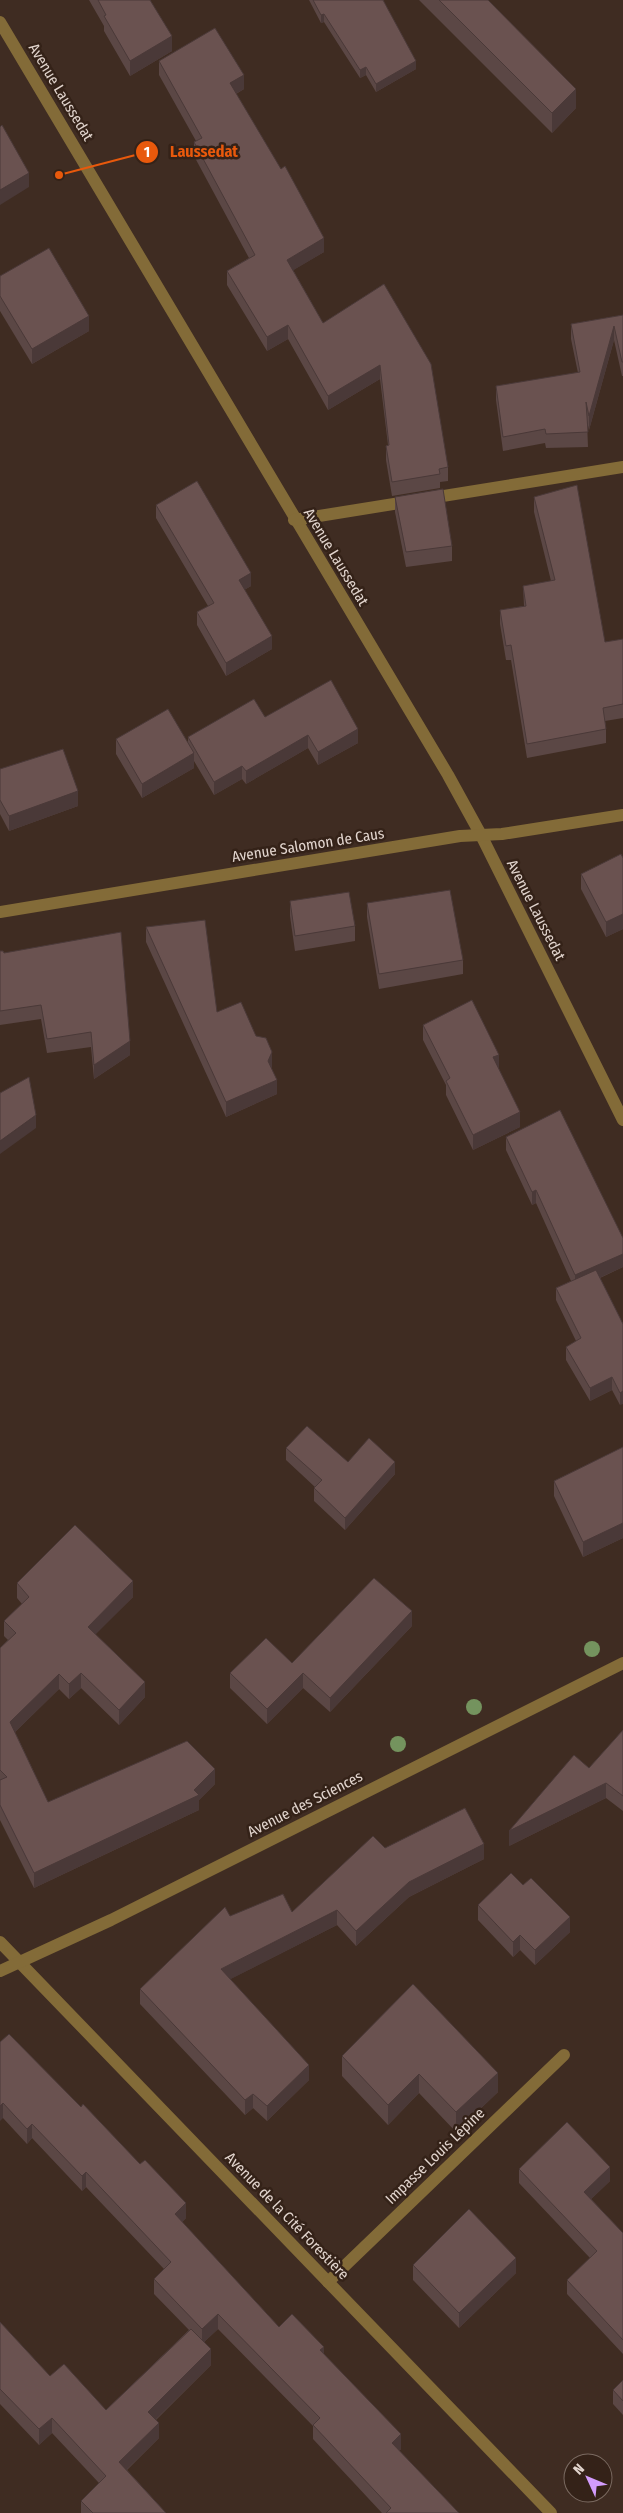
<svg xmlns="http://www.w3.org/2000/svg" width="623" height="2513" font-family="'Fira Sans Condensed',sans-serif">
<rect width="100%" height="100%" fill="#3f2c22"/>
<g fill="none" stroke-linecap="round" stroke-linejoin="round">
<g stroke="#836b38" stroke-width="12">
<polyline points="0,22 448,775 481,835 623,1120"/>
<polyline points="294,520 623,467"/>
<polyline points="0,912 460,836 502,834 623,815"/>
<polyline points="0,1942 551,2513"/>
<polyline points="0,1971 111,1920 623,1663"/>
<polyline points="328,2282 564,2055"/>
</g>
</g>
<g fill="#74935e">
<circle cx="592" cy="1649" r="8"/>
<circle cx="474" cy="1707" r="8"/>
<circle cx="398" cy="1744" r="8"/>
</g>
<g fill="#5b4745">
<polygon points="89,0 150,0 172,51 130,76 104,31 104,26"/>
<polygon points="309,0 383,0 416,69 376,92 366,75 360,78 324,22 321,23"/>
<polygon points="419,0 488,0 576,108 552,133"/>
<polygon points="159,61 244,89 236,94 324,252 293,270 323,323 384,284 448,467 448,481 440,482 440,488 392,496 386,460 386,446 388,445 380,379 328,410 288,339 267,351 227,285 227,271 249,258 194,156 194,142 196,141 159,75"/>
<polygon points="0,276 89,331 32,364 0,311"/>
<polygon points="623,315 623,376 622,376 614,340 589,430 587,421 588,447 546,448 545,443 503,451 496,400 496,386 578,373 571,339 571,324"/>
<polygon points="395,497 452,546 452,561 406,567 395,512"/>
<polygon points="534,497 605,642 623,639 623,718 605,721 606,729 606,743 527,758 511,660 506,660 500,624 500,610 524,606 523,586 551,581 534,512"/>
<polygon points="156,505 251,586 244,590 272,649 226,676 197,625 197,612 208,606 156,518"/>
<polygon points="265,717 358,743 318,765 308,748 246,784 242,779 214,795 194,761 194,768 142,798 116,754 116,739 188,742 188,737"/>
<polygon points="0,769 78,806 9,831 0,814"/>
<polygon points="623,858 623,929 606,937 581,889 581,874"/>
<polygon points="290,901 355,926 355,941 295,951 290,916"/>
<polygon points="367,903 463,960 463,974 379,989 367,917"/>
<polygon points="146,927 217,1012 256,1036 272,1066 271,1068 277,1094 226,1117 146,942"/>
<polygon points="0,951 4,953 130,1055 94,1079 91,1047 47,1053 41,1019 0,1025"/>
<polygon points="423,1025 520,1127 473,1150 446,1095 446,1085 423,1040"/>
<polygon points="506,1137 623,1238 623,1267 600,1278 623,1324 620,1405 612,1390 590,1401 566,1360 566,1347 576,1341 556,1300 556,1288 571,1281 536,1203 532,1205 506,1150"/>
<polygon points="623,1447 623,1538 583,1557 554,1496 554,1481"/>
<polygon points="286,1448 395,1474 345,1530 314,1501 314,1488 315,1487 286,1460"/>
<polygon points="17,1583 133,1597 95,1634 145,1697 119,1725 81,1688 69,1699 59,1689 15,1732 48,1802 215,1784 199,1800 199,1810 34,1888 0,1820 0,1648 8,1640 4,1636 4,1621 22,1604 17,1598"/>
<polygon points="412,1626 330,1712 303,1688 267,1724 230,1688 230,1673 292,1663"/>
<polygon points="623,1730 623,1811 606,1798 509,1846 589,1768"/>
<polygon points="385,1848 484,1859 409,1897 356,1946 337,1925 230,1979 309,2080 267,2121 253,2108 245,2115 140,2004 140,1989 230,1916 292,1912"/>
<polygon points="478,1905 570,1932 535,1965 520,1950 513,1957 478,1920"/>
<polygon points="0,2042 186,2218 182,2222 279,2327 324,2354 401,2449 399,2451 459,2513 382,2513 313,2439 313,2426 218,2329 204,2342 211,2365 156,2420 159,2438 127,2470 166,2513 81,2513 81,2501 99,2483 52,2433 39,2445 0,2404 0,2322 50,2376 106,2410 189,2330 154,2294 154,2279 164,2269 86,2187 82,2191 32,2138 27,2144 3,2118"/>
<polygon points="342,2056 498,2092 456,2132 419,2093 388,2125 342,2076"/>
<polygon points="519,2169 610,2181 591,2199 623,2233 623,2354 567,2294 567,2280 590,2258 519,2183"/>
<polygon points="413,2265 516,2273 459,2328 413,2280"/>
<polygon points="623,2380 623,2415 613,2404 613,2390"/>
</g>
<g fill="#4a3938">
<polygon points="324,14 324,22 321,23 321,15"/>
<polygon points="172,36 172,51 130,76 130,61"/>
<polygon points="416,61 416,69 376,92 376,84"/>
<polygon points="366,67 366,75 360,78 360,70"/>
<polygon points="244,75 244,89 230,97 230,83"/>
<polygon points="576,89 576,108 552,133 552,113"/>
<polygon points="29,173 29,187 0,205 0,190"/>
<polygon points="324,238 324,252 287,274 287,260"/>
<polygon points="89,316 89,331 32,364 32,349"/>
<polygon points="288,325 288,339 267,351 267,337"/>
<polygon points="614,326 614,340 589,430 589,416"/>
<polygon points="380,365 380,379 328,410 328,396"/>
<polygon points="251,573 251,586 239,593 239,580"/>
<polygon points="272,636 272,649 226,676 226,663"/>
<polygon points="358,729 358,743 318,765 318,752"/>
<polygon points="308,735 308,748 246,784 246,771"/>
<polygon points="194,753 194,768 142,798 142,784"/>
<polygon points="242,766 242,779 214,795 214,782"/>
<polygon points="78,791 78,806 9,831 9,816"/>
<polygon points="623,914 623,929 606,937 606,922"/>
<polygon points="130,1041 130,1055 94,1079 94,1065"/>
<polygon points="272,1052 272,1066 268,1075 268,1061"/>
<polygon points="499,1055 499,1069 493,1057"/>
<polygon points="277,1080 277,1094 226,1117 226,1102"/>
<polygon points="520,1112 520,1127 473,1150 473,1135"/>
<polygon points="36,1115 36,1128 0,1154 0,1141"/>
<polygon points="536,1190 536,1203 532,1205 532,1192"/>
<polygon points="623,1254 623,1267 575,1289 575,1275"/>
<polygon points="612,1377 612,1390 590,1401 590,1388"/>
<polygon points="623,1391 623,1404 620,1405 620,1393"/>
<polygon points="395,1462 395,1474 345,1530 345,1518"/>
<polygon points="623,1523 623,1538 583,1557 583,1542"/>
<polygon points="133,1581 133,1597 88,1642 88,1627"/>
<polygon points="412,1611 412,1626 330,1712 330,1698"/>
<polygon points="81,1673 81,1688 69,1699 69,1684"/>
<polygon points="303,1673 303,1688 267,1724 267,1709"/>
<polygon points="59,1674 59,1689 10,1737 10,1722"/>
<polygon points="145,1682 145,1697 119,1725 119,1710"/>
<polygon points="215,1769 215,1784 199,1800 199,1810 34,1888 34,1873 194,1790"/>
<polygon points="606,1783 606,1798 509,1846 509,1831"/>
<polygon points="484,1844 484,1859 409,1897 356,1946 356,1931 409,1882"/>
<polygon points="337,1910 337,1925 221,1984 221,1969"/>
<polygon points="570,1917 570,1932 535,1965 535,1950"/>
<polygon points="520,1935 520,1950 513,1957 513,1942"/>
<polygon points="309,2065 309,2080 267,2121 267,2106"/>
<polygon points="498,2073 498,2092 456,2132 456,2112"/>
<polygon points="419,2074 419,2093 388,2125 388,2105"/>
<polygon points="253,2094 253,2108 245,2115 245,2100"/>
<polygon points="3,2103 3,2118 0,2121 0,2106"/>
<polygon points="32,2124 32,2138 27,2144 27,2129"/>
<polygon points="610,2167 610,2181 584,2206 584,2192"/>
<polygon points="86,2172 86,2187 82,2191 82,2176"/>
<polygon points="186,2203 186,2218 175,2229 175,2214"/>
<polygon points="516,2258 516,2273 459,2328 459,2313"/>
<polygon points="218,2314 218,2329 202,2344 202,2329"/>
<polygon points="324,2347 324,2361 320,2350"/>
<polygon points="211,2349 211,2365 148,2427 148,2412"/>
<polygon points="52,2418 52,2433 39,2445 39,2429"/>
<polygon points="159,2423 159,2438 119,2477 119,2462"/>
<polygon points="401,2434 401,2449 392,2458 392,2443"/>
</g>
<g fill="#6a5250" stroke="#4a3938">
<polygon points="98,0 150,0 172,36 130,61 104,16 106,15"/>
<polygon points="313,0 383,0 416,61 376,84 366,67 360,70 324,14 321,15"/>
<polygon points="439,0 488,0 576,89 552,113"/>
<polygon points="215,28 244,75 230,83 281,169 285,166 324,238 287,260 323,323 384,284 431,364 448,467 439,469 440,474 392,482 386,446 389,445 380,365 328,396 288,325 267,337 227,271 255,255 194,142 202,138 159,61"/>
<polygon points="2,125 29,173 0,190 0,127"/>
<polygon points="49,248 89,316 32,349 0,296 0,276"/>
<polygon points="623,315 623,362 622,362 614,326 589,416 586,402 588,432 546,434 545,429 503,437 496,386 580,372 571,324"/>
<polygon points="197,481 251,573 239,580 272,636 226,663 197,612 214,603 156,505"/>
<polygon points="577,485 605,642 623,639 623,704 603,708 606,729 527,744 511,645 506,646 500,610 526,606 523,586 555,580 534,497"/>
<polygon points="443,489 452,546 406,552 395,497"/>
<polygon points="331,680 358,729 318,752 308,735 246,771 242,766 214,782 188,737 254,699 265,717"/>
<polygon points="168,709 194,753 142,784 116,739"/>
<polygon points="63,749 78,791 9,816 0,800 0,769"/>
<polygon points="621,854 623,858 623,914 606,922 581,874"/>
<polygon points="450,890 463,960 379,974 367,903"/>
<polygon points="349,892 355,926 295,936 290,901"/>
<polygon points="205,920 217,1012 241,1002 256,1036 266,1038 272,1052 268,1061 277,1080 226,1102 146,927"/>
<polygon points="121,932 130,1041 94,1065 91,1032 47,1039 41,1005 0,1011 0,951 3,951 4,953"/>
<polygon points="472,1000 499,1055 493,1057 520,1112 473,1135 446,1081 450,1078 423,1025"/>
<polygon points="29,1077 36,1115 0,1141 0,1093"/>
<polygon points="560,1110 623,1238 623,1254 575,1275 536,1190 532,1192 506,1137"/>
<polygon points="596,1270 623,1324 623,1391 620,1393 612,1377 590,1388 566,1347 581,1338 556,1288"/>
<polygon points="307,1426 348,1462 369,1438 395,1462 345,1518 314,1488 322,1480 286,1448"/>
<polygon points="623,1447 623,1523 583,1542 554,1481"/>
<polygon points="75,1525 133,1581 88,1627 145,1682 119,1710 81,1673 69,1684 59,1674 10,1722 48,1802 187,1741 215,1769 194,1790 199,1795 34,1873 0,1805 0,1780 7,1777 0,1770 0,1648 16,1633 4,1621 29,1597 17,1583"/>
<polygon points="374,1578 412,1611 330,1698 303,1673 267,1709 230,1673 266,1638 292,1663"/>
<polygon points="623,1730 623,1796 606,1783 509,1831 574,1755 589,1768"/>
<polygon points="465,1808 484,1844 409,1882 356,1931 337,1910 221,1969 309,2065 267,2106 253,2094 245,2100 140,1989 225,1907 230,1916 283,1894 292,1912 373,1836 385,1848"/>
<polygon points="511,1873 523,1885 531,1878 570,1917 535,1950 520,1935 513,1942 478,1905"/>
<polygon points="413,1984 498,2073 456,2112 419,2074 388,2105 342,2056"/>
<polygon points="9,2034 81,2107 83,2104 140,2164 145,2160 186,2203 175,2214 279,2327 292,2314 324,2347 320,2350 401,2434 392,2443 459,2513 386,2513 391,2508 313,2425 320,2418 218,2314 202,2329 154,2279 171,2262 86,2172 82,2176 32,2124 27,2129 3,2103 0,2106 0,2042"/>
<polygon points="567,2122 610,2167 584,2192 623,2233 623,2340 567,2280 597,2251 519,2169"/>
<polygon points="469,2209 516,2258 459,2313 413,2265"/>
<polygon points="0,2322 50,2376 64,2364 106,2410 191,2329 211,2349 148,2412 159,2423 119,2462 166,2513 93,2513 81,2501 106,2476 52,2418 39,2429 0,2389"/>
<polygon points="623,2380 623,2401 613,2390"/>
</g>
<g text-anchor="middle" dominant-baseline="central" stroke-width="5" stroke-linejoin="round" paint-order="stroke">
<g font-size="15" fill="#e2d5ce" stroke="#342218">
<text transform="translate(61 92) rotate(59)">Avenue Laussedat</text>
<text transform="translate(336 557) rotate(59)">Avenue Laussedat</text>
<text transform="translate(308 845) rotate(-9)">Avenue Salomon de Caus</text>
<text transform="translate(536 910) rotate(63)">Avenue Laussedat</text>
<text transform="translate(305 1804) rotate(-27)">Avenue des Sciences</text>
<text transform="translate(435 2156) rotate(-44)">Impasse Louis Lépine</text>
<text transform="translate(287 2216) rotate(46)">Avenue de la Cité Forestière</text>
</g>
</g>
<path fill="none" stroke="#e8590c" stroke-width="2" d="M59 175L147 152"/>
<g fill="#e8590c" stroke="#342218" stroke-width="2">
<circle cx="59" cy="175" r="5"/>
<circle cx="147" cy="152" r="12"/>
</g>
<g font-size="15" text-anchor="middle" font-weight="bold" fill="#fff">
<text x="147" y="157">1</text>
</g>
<g font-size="16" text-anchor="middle" font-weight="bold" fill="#e8590c" stroke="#342218" stroke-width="5" stroke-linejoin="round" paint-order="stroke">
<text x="204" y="157">Laussedat</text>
</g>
<g transform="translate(588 2478) rotate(314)"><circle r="24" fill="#342218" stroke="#7a6a61"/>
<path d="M0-4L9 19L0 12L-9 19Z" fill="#d39cfc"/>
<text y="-8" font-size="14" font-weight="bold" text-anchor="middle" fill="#e2d5ce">N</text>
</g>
</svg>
